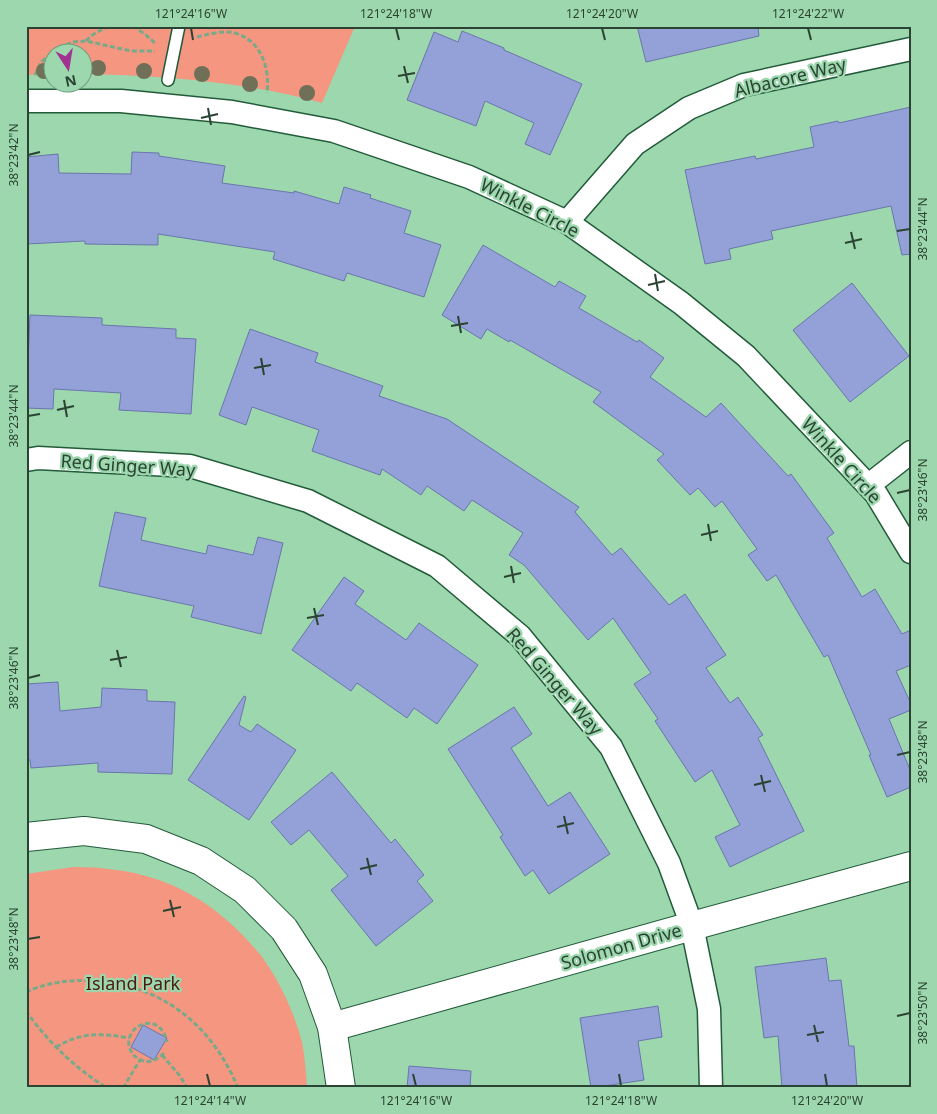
<svg xmlns="http://www.w3.org/2000/svg" width="937" height="1114" font-family="'Noto Sans',sans-serif">
<rect width="100%" height="100%" fill="#9cd7ae"/>
<g fill="#f49680">
<path d="M26,26H355L322,103C309,99 295,96 281,93C216,80 149,75 83,74L82,52H52V74L26,75Z"/>
<path d="M73,867C101,867 129,870 156,879C192,891 224,914 249,942C253,947 258,951 262,957C280,982 294,1012 302,1042C305,1057 306,1073 307,1088H26V874Z"/>
</g>
<g fill="#94a1d9" stroke="#6a76ab">
<polygon points="637,26 758,26 759,36 646,62"/>
<polygon points="462,31 504,48 504,50 582,84 550,155 525,144 534,123 485,101 476,126 407,100 434,32 458,42"/>
<polygon points="911,107 911,254 902,255 891,206 771,231 773,239 729,249 731,259 705,264 685,170 755,156 756,159 814,147 810,127 838,121 839,123"/>
<polygon points="132,152 159,153 159,156 225,166 222,183 294,193 294,191 339,204 344,187 371,195 370,198 411,211 404,233 441,245 424,297 347,273 344,281 273,259 275,252 158,234 158,245 85,244 85,241 26,244 26,184 28,184 26,157 58,154 59,173 131,174"/>
<polygon points="483,245 555,287 559,281 586,296 579,308 637,342 639,340 664,358 650,377 706,417 721,403 788,476 791,474 834,533 827,538 862,597 875,589 902,634 911,630 911,665 896,671 911,704 911,710 889,719 911,772 911,787 887,797 869,755 871,755 828,655 824,657 776,575 767,581 748,555 757,549 722,501 715,507 698,488 690,495 657,460 664,454 593,402 601,392 510,340 509,342 487,329 481,339 442,315"/>
<polygon points="852,283 909,356 850,402 793,330"/>
<polygon points="30,315 102,318 102,325 176,329 176,338 196,339 191,414 119,410 121,393 54,389 53,409 26,408"/>
<polygon points="250,329 318,353 315,362 383,386 379,396 447,419 579,507 575,512 612,555 621,548 669,605 685,594 726,655 706,668 730,703 738,697 763,735 758,738 804,831 730,867 715,837 740,825 712,770 695,782 655,721 658,719 634,684 651,673 613,618 588,640 524,565 509,555 523,533 472,500 464,511 427,486 421,495 382,469 380,475 312,451 319,430 252,407 246,425 219,415"/>
<polygon points="115,512 146,518 141,540 206,554 208,545 253,555 258,537 283,543 261,634 191,617 194,606 99,586"/>
<polygon points="344,577 364,591 355,604 406,640 419,623 478,665 437,724 414,708 407,718 357,683 351,691 292,650"/>
<polygon points="58,682 60,711 101,707 102,688 147,690 147,701 175,702 172,774 98,772 98,763 31,768 30,760 26,760 26,684"/>
<polygon points="244,696 246,697 239,725 251,732 257,724 296,750 249,820 188,780"/>
<polygon points="514,707 532,734 511,748 548,806 570,792 610,854 549,894 533,870 525,876 500,837 503,835 448,749"/>
<polygon points="332,772 391,843 395,839 424,875 417,881 433,901 376,946 331,890 348,876 309,830 291,845 271,822"/>
<polygon points="826,958 829,981 841,980 849,1046 854,1046 857,1088 782,1088 778,1036 764,1038 755,967"/>
<polygon points="658,1006 662,1037 638,1041 644,1080 591,1088 580,1018"/>
<polygon points="143,1025 167,1038 154,1060 131,1047"/>
<polygon points="409,1066 471,1071 470,1088 407,1088"/>
</g>
<g fill="none" stroke-linecap="round" stroke-linejoin="round">
<defs>
<polyline id="lane" points="168,80 179,26"/>
<g id="street">
<polyline points="26,101 121,101 232,112 334,131 469,177 567,222 681,303 746,356 876,494 911,552"/>
<polyline points="567,222 635,144 689,108 744,85 911,49"/>
<polyline points="26,460 38,458 190,466 308,501 437,566 520,636 611,747 669,863 692,926 709,1009 711,1088"/>
<polyline points="869,485 911,452"/>
</g>
<g id="secondary">
<polyline points="26,837 84,831 146,839 201,861 245,890 284,929 313,974 332,1027 341,1088"/>
<polyline points="332,1027 692,926 911,866"/>
</g>
</defs>
<use href="#lane" stroke="#225b39" stroke-width="14"/>
<use href="#street" stroke="#225b39" stroke-width="25"/>
<use href="#secondary" stroke="#225b39" stroke-width="30"/>
<g stroke="#79a988" stroke-width="3" stroke-dasharray="5 2.5" stroke-linecap="butt">
<polyline points="133,26 146,35 155,43"/>
<path d="M197,37C209,34 223,30 235,33C262,41 270,69 267,93"/>
<path d="M86,41C93,33 101,30 110,26"/>
<polyline points="53,52 61,47 73,42 86,41 131,51 155,51"/>
<polyline points="35,75 41,62 52,53"/>
<path d="M26,992C48,982 73,979 97,981C164,986 213,1027 238,1088"/>
<path d="M26,1011C48,1042 75,1068 107,1088"/>
<path d="M56,1047C82,1032 101,1033 129,1038"/>
<path d="M164,1053C158,1059 150,1064 141,1060C137,1058 134,1056 132,1053C117,1029 159,1006 167,1042"/>
<polyline points="162,1055 180,1076 187,1088"/>
<polyline points="123,1088 140,1060"/>
</g>
<use href="#lane" stroke="#fff" stroke-width="11"/>
<use href="#street" stroke="#fff" stroke-width="22"/>
<use href="#secondary" stroke="#fff" stroke-width="28"/>
</g>
<g fill="#6f7057">
<circle cx="98" cy="68" r="8"/>
<circle cx="44" cy="71" r="8"/>
<circle cx="144" cy="71" r="8"/>
<circle cx="202" cy="74" r="8"/>
<circle cx="250" cy="84" r="8"/>
<circle cx="307" cy="93" r="8"/>
</g>
<path fill="none" stroke="#2b4332" stroke-width="2" d="M191,28L193,40M396,28L399,40M602,28L605,40M808,28L811,40M404,66L408,83M398,76L415,73M208,108L211,125M201,118L218,114M28,155L40,152M897,231L910,229M851,232L855,249M845,243L862,239M655,274L658,291M648,285L665,281M458,316L461,333M451,326L468,323M261,358L264,375M254,368L271,365M64,400L67,417M57,410L74,406M28,416L40,414M897,493L910,490M708,524L711,541M701,535L718,531M511,566L514,583M504,577L521,573M314,608L318,625M307,618L324,615M117,650L121,667M110,660L127,657M28,678L40,675M897,755L910,752M761,775L765,792M754,785L771,781M564,816L568,834M557,827L574,823M367,858L371,875M360,869L377,865M170,900L174,917M163,911L181,907M28,939L40,937M897,1016L910,1013M814,1025L818,1042M807,1035L824,1032M207,1074L210,1086M413,1074L416,1086M619,1074L621,1086M825,1074L827,1086"/>
<g text-anchor="middle" dominant-baseline="central" stroke-width="4.5" stroke-linejoin="round" paint-order="stroke">
<g font-size="18" fill="#2b4332" stroke="#9cd7ae">
<text transform="translate(790 77) rotate(-14)">Albacore Way</text>
<text transform="translate(530 207) rotate(27)">Winkle Circle</text>
<text transform="translate(842 460) rotate(48)">Winkle Circle</text>
<text transform="translate(128 465) rotate(4)">Red Ginger Way</text>
<text transform="translate(555 681) rotate(49)">Red Ginger Way</text>
<text transform="translate(621 946) rotate(-16)">Solomon Drive</text>
</g>
<g font-size="18" fill="#4a1b10" stroke="#9cd7ae">
<text x="133" y="983">Island Park</text>
</g>
</g>
<rect width="937" height="1114" fill="none" stroke="#9cd7ae" stroke-width="55"/>
<g transform="translate(68 68) rotate(168)"><circle r="24" fill="#9cd7ae" stroke="#6f9c7c"/>
<path d="M0-4L9 19L0 12L-9 19Z" fill="#a13291"/>
<text y="-8" font-size="14" font-weight="bold" text-anchor="middle" fill="#2b4332">N</text>
</g>
<rect x="28" y="28" width="882" height="1058" fill="none" stroke="#2b4332" stroke-width="2"/>
<g font-size="12" text-anchor="middle" fill="#2b4332">
<text x="191" y="18">121°24'16"W</text>
<text x="396" y="18">121°24'18"W</text>
<text x="602" y="18">121°24'20"W</text>
<text x="808" y="18">121°24'22"W</text>
<text transform="translate(14 155) rotate(-90)" y="4">38°23'42"N</text>
<text transform="translate(923 229) rotate(-90)" y="4">38°23'44"N</text>
<text transform="translate(14 416) rotate(-90)" y="4">38°23'44"N</text>
<text transform="translate(923 490) rotate(-90)" y="4">38°23'46"N</text>
<text transform="translate(14 678) rotate(-90)" y="4">38°23'46"N</text>
<text transform="translate(923 752) rotate(-90)" y="4">38°23'48"N</text>
<text transform="translate(14 939) rotate(-90)" y="4">38°23'48"N</text>
<text transform="translate(923 1013) rotate(-90)" y="4">38°23'50"N</text>
<text x="210" y="1105">121°24'14"W</text>
<text x="416" y="1105">121°24'16"W</text>
<text x="621" y="1105">121°24'18"W</text>
<text x="827" y="1105">121°24'20"W</text>
</g>
</svg>
